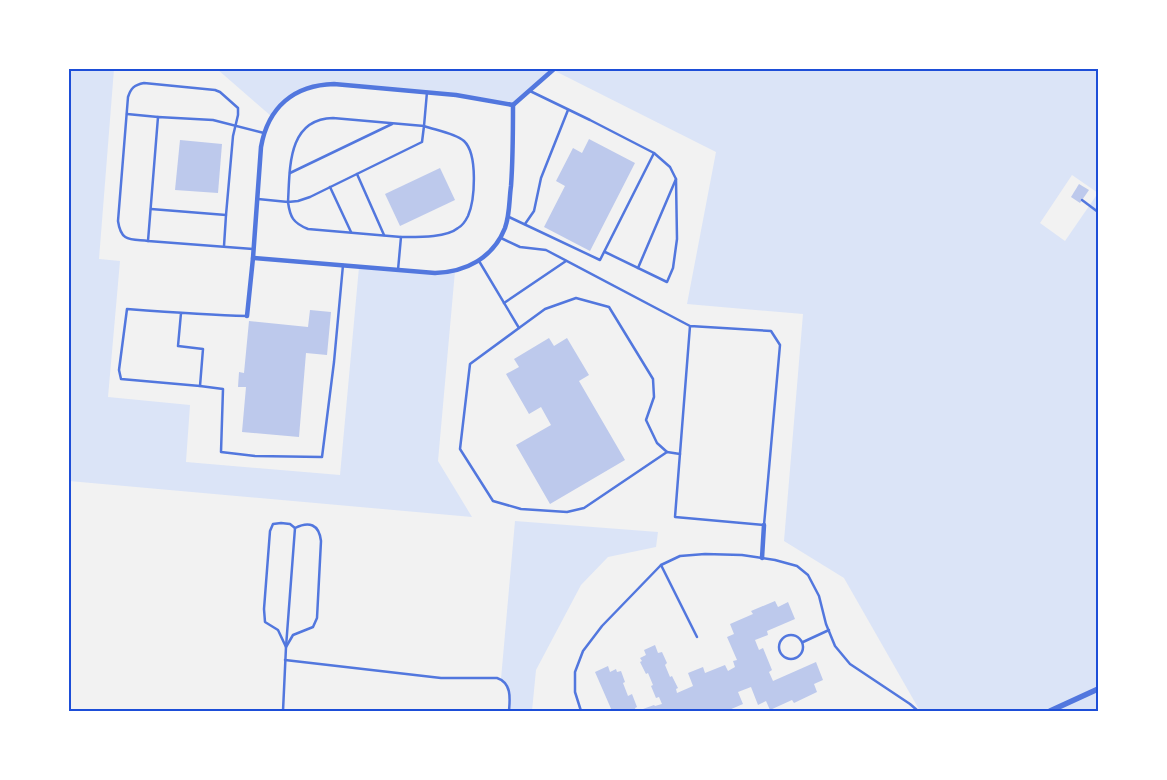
<svg xmlns="http://www.w3.org/2000/svg" width="1167" height="780" font-family="Manrope,sans-serif">
<rect width="100%" height="100%" fill="#f2f2f2"/>
<g fill="#dbe4f7" fill-rule="evenodd">
<polygon points="69,69 114,69 99,259 120,261 108,397 190,405 186,462 340,475 359,267 435,273 455,271 438,461 472,517 69,481"/>
<path d="M217,69H1098V711H920L844,578L784,541L803,314L687,304L716,152L553,70L513,105L456,95L325,84L291,96L271,116ZM1072,175L1098,193L1065,241L1040,223Z"/>
<polygon points="515,521 658,532 656,547 608,557 581,585 536,670 532,711 509,711 509,687 501,679"/>
</g>
<g fill="#bdc9ec">
<polygon points="589,139 635,163 590,251 544,227 565,186 556,181 573,148 582,153"/>
<polygon points="180,140 222,144 218,193 175,190"/>
<polygon points="440,168 455,200 400,226 385,194"/>
<polygon points="1079,184 1089,190 1080,203 1071,197"/>
<polygon points="310,310 331,312 327,355 306,353 299,437 242,432 246,387 238,387 239,372 244,373 249,321 308,327"/>
<polygon points="549,338 554,346 567,338 589,375 579,381 625,460 550,504 516,445 551,425 541,407 529,414 506,374 519,367 514,359"/>
<polygon points="775,601 778,607 788,602 795,619 767,631 768,635 755,640 759,650 763,648 772,670 769,672 773,681 816,662 823,680 814,684 817,692 794,703 792,700 770,710 766,701 758,705 751,687 738,692 743,704 729,710 729,711 644,711 643,709 654,705 655,706 662,704 659,697 656,698 651,686 653,685 648,673 646,674 640,662 642,661 640,658 646,655 644,650 655,645 658,653 662,652 667,663 665,665 670,677 672,676 678,688 676,689 677,693 693,686 688,673 703,667 705,673 725,665 728,671 735,667 733,661 737,660 727,637 734,634 730,624 753,614 751,611"/>
<polygon points="608,666 610,672 616,669 617,672 621,671 625,682 623,683 628,696 632,694 637,707 635,708 636,711 612,711 595,672"/>
</g>
<g fill="none" stroke-linecap="round" stroke-linejoin="round">
<g stroke="#5277de" stroke-width="2.5">
<polyline points="127,114 158,117"/>
<polyline points="290,173 392,124"/>
<polyline points="357,174 384,235"/>
<polyline points="330,187 351,232"/>
<path d="M258,199L288,202C290,169 287,119 333,118L424,126L422,142L310,197L298,201L288,202C290,217 293,223 308,229L401,237"/>
<polyline points="1082,200 1098,212"/>
<polyline points="151,209 226,215 224,246"/>
<polyline points="509,217 600,260 654,153 590,120 530,91"/>
<polyline points="525,224 534,211 541,178 568,110"/>
<polyline points="501,238 520,247 546,250 690,326 675,517 764,525 780,345 771,331 690,326"/>
<path d="M148,241C130,239 121,242 118,221L128,97C131,88 134,85 144,83L215,90L220,92L238,108V115L233,136L226,215"/>
<polyline points="253,249 148,241 158,117 213,120 264,133"/>
<polyline points="605,252 667,282 673,268 677,239 676,179"/>
<polyline points="479,261 519,328 470,364 460,449 493,501 521,509 567,512 584,508 667,452 680,454"/>
<polyline points="638,268 676,179 670,167 654,153"/>
<path d="M398,270L401,237C417,237 446,238 458,228C462,226 466,220 468,216C475,200 478,154 464,141C455,133 435,130 424,126L427,92"/>
<polyline points="504,303 566,261"/>
<path d="M181,313L178,346L203,349L200,386L121,379L119,370L127,309C167,312 207,315 247,316"/>
<polyline points="519,328 545,309 576,298 609,307 653,379 654,397 646,420 657,443 667,452"/>
<polyline points="200,386 223,389 221,452 255,456 322,457 334,362 343,265"/>
<path d="M281,523L290,524L295,528C309,521 319,524 321,541L317,618L313,627L293,635L286,647L278,630L265,622L264,609L270,531L273,524Z"/>
<polyline points="661,565 697,637"/>
<circle cx="791" cy="647" r="12"/>
<polyline points="803,642 829,630"/>
<path d="M285,660L441,678H497C512,683 510,699 509,711"/>
<polyline points="283,711 286,647 295,528"/>
<polyline points="581,711 575,692 575,672 583,651 602,626 661,565 680,556 705,554 742,555 775,560 797,566 808,575 819,596 826,624 835,646 850,664 910,704 918,711"/>
</g>
<g stroke="#5277de" stroke-width="4.5">
<polyline points="513,105 554,69"/>
<path d="M253,258L435,273C466,272 493,258 505,228C510,214 509,200 511,186C513,159 513,132 513,105"/>
<path d="M247,316L253,258L261,147C268,107 294,85 334,84L456,95L513,105"/>
<polyline points="762,558 764,525"/>
</g>
<polyline stroke="#5277de" stroke-width="5.5" points="1050,711 1098,689"/>
</g>
<rect width="1167" height="780" fill="none" stroke="#ffffff" stroke-width="140"/>
<rect x="70" y="70" width="1027" height="640" fill="none" stroke="#1d4ed8" stroke-width="2"/>
</svg>
